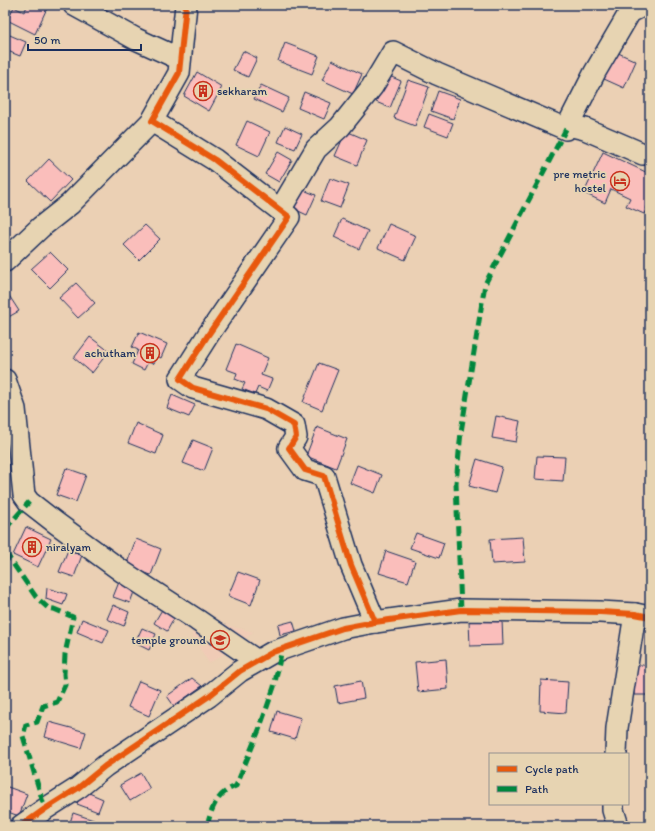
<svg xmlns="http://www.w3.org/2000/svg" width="655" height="831" font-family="Itim,sans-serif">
<rect width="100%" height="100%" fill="#ebd0b4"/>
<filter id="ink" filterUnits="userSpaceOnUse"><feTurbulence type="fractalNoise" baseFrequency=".025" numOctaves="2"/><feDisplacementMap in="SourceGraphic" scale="8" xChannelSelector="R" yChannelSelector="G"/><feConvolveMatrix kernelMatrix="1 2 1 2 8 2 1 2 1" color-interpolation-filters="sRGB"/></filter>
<g filter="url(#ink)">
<polygon fill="#f0cbb6" points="218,623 253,632 239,645 209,663 191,634"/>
<g fill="#fabebb" stroke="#1b2f5e">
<polygon points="28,5 46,5 48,6 35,34 7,20 14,7 24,12"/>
<polygon points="5,33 26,42 20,56 5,50"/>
<polygon points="285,43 319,56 312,74 278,61"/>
<polygon points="243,51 257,58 248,77 233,70"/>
<polygon points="616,52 636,61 624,88 604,79"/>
<polygon points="332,60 362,74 353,94 322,80"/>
<polygon points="197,72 222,87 209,111 184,96"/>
<polygon points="387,75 401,81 390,108 376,102"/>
<polygon points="408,80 429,87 415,126 394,118"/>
<polygon points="261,85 289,98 282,112 254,99"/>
<polygon points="438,91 460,99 453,119 431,111"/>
<polygon points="304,92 331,103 324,119 298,108"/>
<polygon points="429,114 453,123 448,136 424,127"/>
<polygon points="247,121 270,132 259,156 236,145"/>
<polygon points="285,126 302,134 295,149 278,142"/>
<polygon points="346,131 367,140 357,165 335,156"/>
<polygon points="278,152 292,160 279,182 265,174"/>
<polygon points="603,152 650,174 650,200 644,214 626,206 630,198 611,189 605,203 584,193"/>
<polygon points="49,159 71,180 50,202 28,181"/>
<polygon points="330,178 349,185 340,208 321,201"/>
<polygon points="301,189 316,195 307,215 292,208"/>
<polygon points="342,219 368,231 359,249 334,237"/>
<polygon points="389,224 416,236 405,260 378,248"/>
<polygon points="145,225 160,239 139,260 124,245"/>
<polygon points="50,252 68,270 50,288 31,269"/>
<polygon points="76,283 95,303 78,318 59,298"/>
<polygon points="8,294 19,311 5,319 5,296"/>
<polygon points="139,332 167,344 161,358 157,356 153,364 148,362 144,370 132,364 138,350 132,347"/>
<polygon points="90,337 109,351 92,373 74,358"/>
<polygon points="236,344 268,358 261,375 272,379 267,391 258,387 255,394 242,389 245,383 235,379 237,373 226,369"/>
<polygon points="319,363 338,370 322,410 303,402"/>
<polygon points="172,395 195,405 189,417 167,408"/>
<polygon points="496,416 520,421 516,442 492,438"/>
<polygon points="136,423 163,435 156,454 128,443"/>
<polygon points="317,427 347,439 336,468 306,456"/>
<polygon points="193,440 213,448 204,471 183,463"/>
<polygon points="537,456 565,457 563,481 535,479"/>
<polygon points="477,459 502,467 495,493 469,486"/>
<polygon points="357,465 382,475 375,493 350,483"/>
<polygon points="66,468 86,475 76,502 56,495"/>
<polygon points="26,527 51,539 38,567 13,555"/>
<polygon points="416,533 444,543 439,558 410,548"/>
<polygon points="523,537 525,562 492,564 490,539"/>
<polygon points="136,539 161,549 151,575 126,566"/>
<polygon points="68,550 82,555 74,577 59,572"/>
<polygon points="386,551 415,561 408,582 379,573"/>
<polygon points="238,572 260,580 251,605 228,596"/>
<polygon points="119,582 135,589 130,603 113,597"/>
<polygon points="47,588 67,594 63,605 46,599"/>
<polygon points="113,605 129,612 124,626 107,619"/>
<polygon points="163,608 176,615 167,631 154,623"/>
<polygon points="82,619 109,630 103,643 77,632"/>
<polygon points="502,620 503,645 470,646 469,621"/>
<polygon points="293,621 296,631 280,635 278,625"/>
<polygon points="142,628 156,634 149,650 135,643"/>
<polygon points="446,659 448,689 418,692 415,662"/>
<rect x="634" y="665" width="16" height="30"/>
<polygon points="192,678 202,686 174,706 167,696"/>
<polygon points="541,680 568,682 566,713 540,711"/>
<polygon points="139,681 160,690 149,716 128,707"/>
<polygon points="361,681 364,698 338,703 335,686"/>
<polygon points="277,711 301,718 295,739 271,732"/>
<polygon points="49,722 86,732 81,748 45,737"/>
<polygon points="141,773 150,789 130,801 120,785"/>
<polygon points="5,786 27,794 19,816 5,811"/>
<polygon points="82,790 103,799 98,812 77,804"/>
<polygon points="73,813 111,826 69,826"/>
</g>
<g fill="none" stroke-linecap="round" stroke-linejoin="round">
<defs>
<g id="minor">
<polyline points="74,5 136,39 180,59"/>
<polyline points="186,5 179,73 152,121 215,160 289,217 208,335 180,379 193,388 266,409 294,425 296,437 289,448 305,470 324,476 351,565 375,622"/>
<polyline points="568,125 585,129 643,154"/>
<polyline points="280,210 316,149 340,127 372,87 393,52 437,74 566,129 595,72 630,12 642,6"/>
<polyline points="5,261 41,227 70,204 152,121"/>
<polyline points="5,380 15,409 24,495 29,502 56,523 123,572 197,620 257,661"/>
<polyline points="616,754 617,728 635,614"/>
<polyline points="613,804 613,810 618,826"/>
<polyline points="21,826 45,809 78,788 105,766 209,696 240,671 273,652 343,628 375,622 461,610 600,612 635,614 650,617"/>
</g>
</defs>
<use href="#minor" stroke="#1b2f5e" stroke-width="24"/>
<use href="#minor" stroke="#e7d4b2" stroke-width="21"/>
<g stroke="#00873e" stroke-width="5" stroke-dasharray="10 5" stroke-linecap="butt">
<polyline points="5,529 29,502"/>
<polyline points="5,552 36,597 48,608 54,609 73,617 65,654 64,674 65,685 57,702 43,706 37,722 26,725 23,736 45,809"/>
<polyline points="461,610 456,483 461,432 485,284 566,129"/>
<path d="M207,826C212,807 217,793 236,786L259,730L274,687L282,649"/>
</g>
<defs>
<g id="cycleway">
<polyline points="186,5 179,73 152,121 215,160 289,217 208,335 180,379 193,388 266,409 294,425 296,437 289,448 305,470 324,476 351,565 375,622"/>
<polyline points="21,826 45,809 78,788 105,766 209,696 240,671 273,652 343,628 375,622 461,610 600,612 635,614 650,617"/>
</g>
</defs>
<use href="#cycleway" stroke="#e7d4b2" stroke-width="8"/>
<use href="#cycleway" stroke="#e8590c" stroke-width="6"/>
</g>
</g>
<defs>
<symbol id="building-ring" viewBox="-11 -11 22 22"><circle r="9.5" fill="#e7d4b2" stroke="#c8321e" stroke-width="1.5"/><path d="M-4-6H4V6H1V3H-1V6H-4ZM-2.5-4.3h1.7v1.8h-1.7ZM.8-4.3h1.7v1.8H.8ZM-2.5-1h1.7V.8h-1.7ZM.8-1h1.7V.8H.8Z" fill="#c8321e"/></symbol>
<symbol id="hotel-ring" viewBox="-11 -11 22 22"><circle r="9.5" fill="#e7d4b2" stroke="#c8321e" stroke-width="1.5"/><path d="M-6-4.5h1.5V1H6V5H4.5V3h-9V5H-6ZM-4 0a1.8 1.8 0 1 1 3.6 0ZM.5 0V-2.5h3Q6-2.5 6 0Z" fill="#c8321e"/></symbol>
<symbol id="school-ring" viewBox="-11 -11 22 22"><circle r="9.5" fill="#e7d4b2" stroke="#c8321e" stroke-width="1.5"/><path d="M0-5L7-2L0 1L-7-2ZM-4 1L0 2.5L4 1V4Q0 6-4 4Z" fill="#c8321e"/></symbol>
</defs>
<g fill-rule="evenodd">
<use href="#building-ring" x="192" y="80" width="22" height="22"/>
<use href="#hotel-ring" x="609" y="170" width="22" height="22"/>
<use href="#building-ring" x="139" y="342" width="22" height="22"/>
<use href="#building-ring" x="21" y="536" width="22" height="22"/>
<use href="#school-ring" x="209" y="629" width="22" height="22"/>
</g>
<g text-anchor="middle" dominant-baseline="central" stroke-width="3.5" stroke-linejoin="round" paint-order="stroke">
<g font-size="12" fill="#1b2f5e" stroke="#e7d4b2" text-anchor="end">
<text x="217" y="91" text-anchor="start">sekharam</text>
<text x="606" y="174">pre metric<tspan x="606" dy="14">hostel</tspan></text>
<text x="136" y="353">achutham</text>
<text x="46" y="547" text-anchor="start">niralyam</text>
<text x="206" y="640">temple ground</text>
</g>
</g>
<rect width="655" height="831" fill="none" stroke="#e7d4b2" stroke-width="20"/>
<rect x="10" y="10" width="635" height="811" fill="none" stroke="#1b2f5e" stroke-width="1.5" filter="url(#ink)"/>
<rect x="489" y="753" width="140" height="52" fill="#e7d4b2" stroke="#959290"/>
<rect x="497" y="766" width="20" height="6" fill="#e8590c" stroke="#959290"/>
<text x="525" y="773" font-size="12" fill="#1b2f5e">Cycle path</text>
<rect x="497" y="786" width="20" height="6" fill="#00873e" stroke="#959290"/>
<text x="525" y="793" font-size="12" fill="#1b2f5e">Path</text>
<path d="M28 44v6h113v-6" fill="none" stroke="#1b2f5e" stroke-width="2"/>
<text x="34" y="44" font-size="12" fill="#1b2f5e" stroke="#e7d4b2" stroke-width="3" paint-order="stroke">50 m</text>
</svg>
